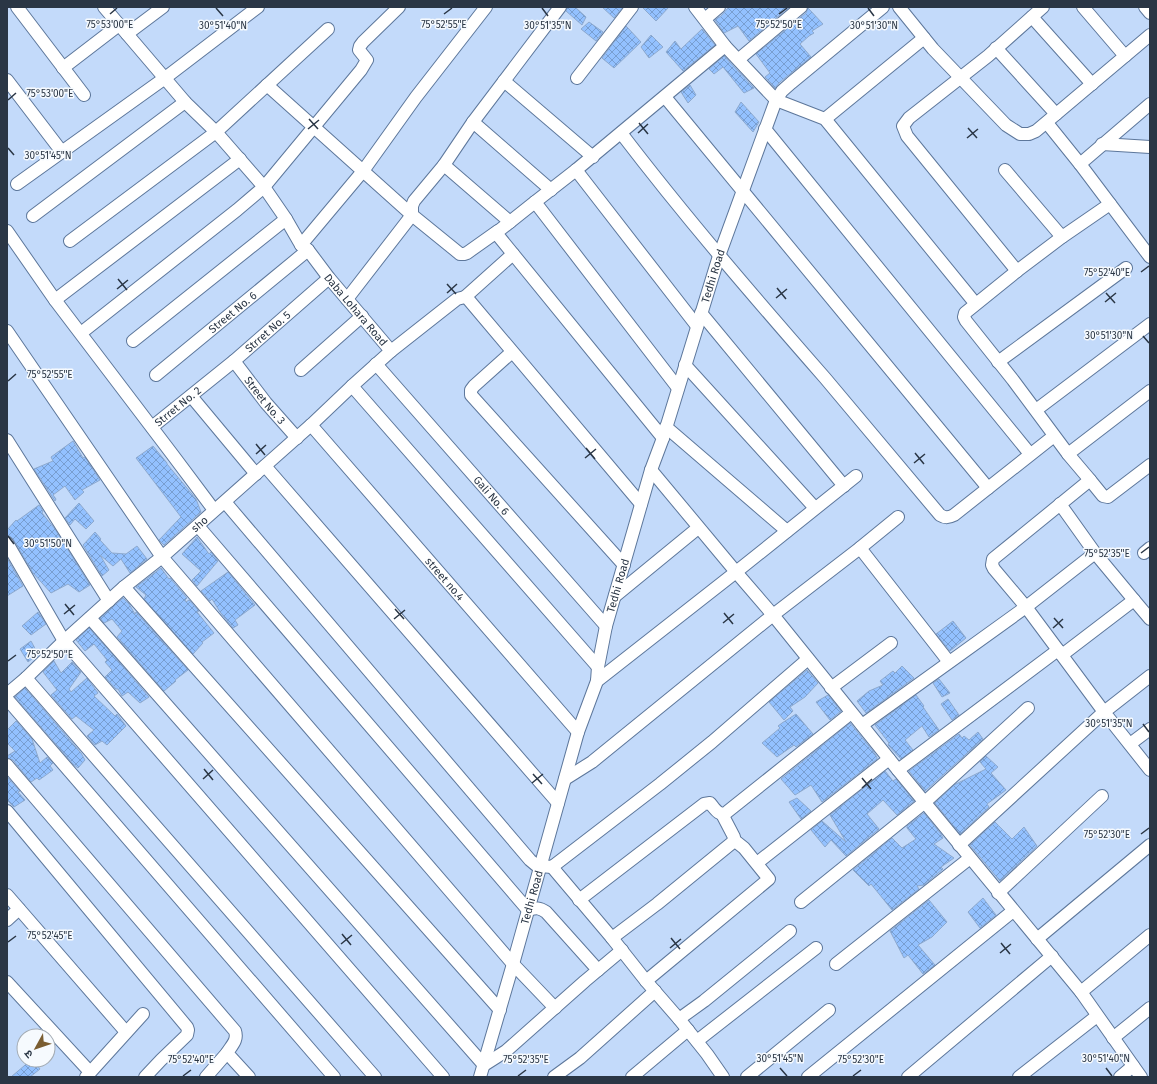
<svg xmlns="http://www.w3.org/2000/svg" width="1157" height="1084" font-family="'Fira Sans','Noto Sans Devanagari',sans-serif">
<defs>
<pattern id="building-cross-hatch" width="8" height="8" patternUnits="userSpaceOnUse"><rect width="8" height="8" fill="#93c1ff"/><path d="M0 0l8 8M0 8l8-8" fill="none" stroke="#789ed0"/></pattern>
</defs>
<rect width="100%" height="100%" fill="#c3dafa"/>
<g fill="url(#building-cross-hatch)" stroke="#8da9ce">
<polygon points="567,7 575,7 586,17 582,25 566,11"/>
<polygon points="602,7 623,7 614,18"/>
<polygon points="642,7 669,7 656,21"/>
<polygon points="729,7 789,7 749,41 738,26 724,33 715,20 719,17 720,17"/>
<polygon points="808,8 823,24 812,31 814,33 809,36 800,44 811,57 780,82 775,88 765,77 770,73 756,54 806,13"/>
<polygon points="589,22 603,32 596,41 581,29"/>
<polygon points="626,26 641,42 614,68 602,58"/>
<polygon points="702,29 715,45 683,71 666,52 675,41 681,49"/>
<polygon points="651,35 663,47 649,58 641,47"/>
<polygon points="724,56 752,86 754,88 744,93 723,67 714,74 709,69"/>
<polygon points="690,85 696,95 688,103 681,92"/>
<polygon points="741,102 759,122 753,132 735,112"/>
<polygon points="73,441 83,458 85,457 100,480 82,490 84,492 75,500 65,486 53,495 56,499 55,501 34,469 53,461 51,457"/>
<polygon points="153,446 167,463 167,464 196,499 201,512 164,545 159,540 181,517 136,458"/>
<polygon points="79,503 94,521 86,529 75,519 70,525 65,518"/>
<polygon points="39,505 43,511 42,513 55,529 90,585 79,592 68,584 51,593 33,573 13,539 10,536 7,536 7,530 16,520 17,521"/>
<polygon points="95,532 101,539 100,540 112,553 126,554 137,546 147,559 130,573 121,559 113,566 100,555 109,570 102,576 83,545"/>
<polygon points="197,537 209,554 211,552 218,561 197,586 192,580 201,571 182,554"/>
<polygon points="7,558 23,586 7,596"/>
<polygon points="161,568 169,579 170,578 187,598 185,600 186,602 189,600 199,611 197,612 214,633 202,642 203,643 193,654 144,599 146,595 136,587"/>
<polygon points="228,572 255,605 235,620 238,625 233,628 220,612 212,599 210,601 201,591"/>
<polygon points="123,598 129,604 135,614 136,612 188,670 175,680 176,681 164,691 117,637 122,631 112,619 104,623 100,618"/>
<polygon points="38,612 46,624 31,635 22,626"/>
<polygon points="953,621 966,638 950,651 936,634"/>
<polygon points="89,628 113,655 149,697 140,703 128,692 122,696 118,689 116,689 105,677 112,670 105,662 107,660 94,644 85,651 76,640"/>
<polygon points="31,641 38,654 28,662 20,649"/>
<polygon points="54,661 61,673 72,662 81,672 69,689 71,692 87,678 98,693 94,696 115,716 117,714 126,726 107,745 102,741 95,745 87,736 94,730 76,716 72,719 51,695 57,690 43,672"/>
<polygon points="902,666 914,678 866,713 857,701 869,691 883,685 880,681 893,671 895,673"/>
<polygon points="807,670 818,683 805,697 790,707 793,711 784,720 769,702"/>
<polygon points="939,679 950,693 942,697 933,683"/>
<polygon points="25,688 81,753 85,760 78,768 73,764 15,697"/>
<polygon points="828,695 841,711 830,720 816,702"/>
<polygon points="916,695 924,706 923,707 939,730 929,737 922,726 905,740 913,750 901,759 888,745 889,743 875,725"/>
<polygon points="948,699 959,715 952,720 941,704"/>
<polygon points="796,714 813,734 796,747 794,745 777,757 762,743 780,728 778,726 782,723"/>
<polygon points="16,721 32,739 40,763 47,757 53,763 50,766 53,770 39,780 37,778 31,782 13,760 7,758 7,756 15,751 7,743 7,730"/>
<polygon points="850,723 873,751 877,757 877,759 822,802 811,785 795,795 781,779"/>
<polygon points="978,732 983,739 925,791 909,771 959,734 962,738 964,736 969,740"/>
<polygon points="986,756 998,767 991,773 1006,790 987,804 989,807 960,834 935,803 954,785 986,769 980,762"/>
<polygon points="885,771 893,781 896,779 914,801 897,815 883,800 867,814 879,829 846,856 831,840 825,847 811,830 822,821 846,842 830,815"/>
<polygon points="7,777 20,791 18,792 25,800 14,807 7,800"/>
<polygon points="797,798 811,811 801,819 789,802"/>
<polygon points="924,813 941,834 943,838 934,844 954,858 941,867 943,869 924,885 917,886 919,889 892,910 871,884 869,886 853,870 892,838 902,848 916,839 907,828 907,826"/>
<polygon points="995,822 1012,839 1024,827 1037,846 1000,881 970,845"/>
<polygon points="983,898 996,915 980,928 968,912"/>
<polygon points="929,900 947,922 932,937 918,945 935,965 923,974 908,955 904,958 890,931"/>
<polygon points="31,1060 33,1060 40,1069 30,1077 11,1077"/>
</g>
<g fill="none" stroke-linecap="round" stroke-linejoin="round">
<defs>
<g id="street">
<polyline points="17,7 84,95"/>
<path id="s1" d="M104,7L185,102L216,132L264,187L286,219L301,245L308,250L329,278L391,351L457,299L465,297L468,299L641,504"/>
<polyline points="695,7 725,46 776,100 825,119 975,303"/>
<polyline points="899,7 933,49 1006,125 1020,134 1029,134 1036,131 1150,35"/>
<polyline points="1083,7 1125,56"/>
<polyline points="1145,7 1150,13"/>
<polyline points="1032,17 1092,84"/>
<polyline points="705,19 719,7"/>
<polyline points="127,34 163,7"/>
<polyline points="996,48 1056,114"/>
<polyline points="739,59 801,7"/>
<polyline points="63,68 119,25"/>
<polyline points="577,78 632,7"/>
<polyline points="7,80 62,152"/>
<polyline points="504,81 593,157"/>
<polyline points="267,85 412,215 460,254 464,254 467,253 498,231"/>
<polyline points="665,97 988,488"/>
<polyline points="1150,104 1080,164 1150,257"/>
<polyline points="825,119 924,38"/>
<polyline points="473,122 551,190"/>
<polyline points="1047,123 1080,164"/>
<polyline points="765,129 1030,454"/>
<path d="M621,133C686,218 755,298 825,378C863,423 901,469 940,515C945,518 948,518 954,515L1054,436"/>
<polyline points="1102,144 1150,147"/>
<polyline points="444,165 510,222"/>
<polyline points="576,170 697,326"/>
<polyline points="1005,170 1062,237"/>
<polyline points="17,184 165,78 258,7"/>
<polyline points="535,202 496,233 663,438"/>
<polyline points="33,216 185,102"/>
<polyline points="7,231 55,300 172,454 214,510"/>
<polyline points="70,241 216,132 328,29"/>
<polyline points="301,245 363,171 416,97 486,7"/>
<polyline points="1017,271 907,136 903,126 909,118 988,56 1043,7"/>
<polyline points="465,297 513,254"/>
<polyline points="347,299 412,215 412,206 414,201 444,165 473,122 560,7"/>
<polyline points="55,300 240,159"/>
<polyline points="701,313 844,486"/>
<polyline points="7,331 162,557 513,964 555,1008"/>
<polyline points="81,333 237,210 264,187 361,70 367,60 359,50 360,46 363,42 399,7"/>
<polyline points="133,341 286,219"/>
<polyline points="512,352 474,386 471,390 471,395 624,565"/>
<path id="s2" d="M234,361L266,403L297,438"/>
<polyline points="998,362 1126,268"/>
<path id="s3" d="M376,364L606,626"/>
<polyline points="685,365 815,508"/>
<polyline points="301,370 362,316"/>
<path id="s4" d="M156,375L308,250"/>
<polyline points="352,386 598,667"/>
<polyline points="678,388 535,202 576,170 725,46"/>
<polyline points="191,396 256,474"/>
<polyline points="1036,410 1150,324"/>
<path id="s5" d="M311,425L578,732"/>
<path id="s6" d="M152,427L234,361L329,278"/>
<polyline points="666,427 787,531"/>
<polyline points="7,440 109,601"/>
<polyline points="1068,454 1013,380 966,321 964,317 965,313 1017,271 1062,237 1110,204"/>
<polyline points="265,466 558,803"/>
<polyline points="651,470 736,572 773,615 898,770 1081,992 1141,1077"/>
<polyline points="1090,480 1068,454 1150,391"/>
<polyline points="225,502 530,860 536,865 540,866 552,867 660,784 712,742 808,659"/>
<polyline points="1060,504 1095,553 1134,600"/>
<path d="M198,526L528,910C536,908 539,907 546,912L598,970"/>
<polyline points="7,543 64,641 443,1077"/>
<polyline points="860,548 949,662"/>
<polyline points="1144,553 1150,548"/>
<polyline points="124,587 500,1010"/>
<polyline points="615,596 698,528"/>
<polyline points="90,618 484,1065 506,1051 585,981 622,950"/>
<polyline points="1058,650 1026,607 994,569 992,565 993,559 1090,480 1103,496 1108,497 1150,465"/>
<polyline points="1062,655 1134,600 1150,619"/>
<polyline points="1150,676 1104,712 1150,770"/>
<polyline points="26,678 375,1077"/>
<polyline points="597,681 736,572 856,476"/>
<polyline points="831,688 891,643"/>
<path id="s7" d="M7,694L26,678L64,641L124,587L162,557L311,425L352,386L391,351"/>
<polyline points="7,699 334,1077"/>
<polyline points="862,725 1026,607 1095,553"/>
<polyline points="1130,744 1150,729"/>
<path d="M7,765L235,1031C238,1040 232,1045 227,1053L249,1077"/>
<polyline points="898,770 1058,650 1104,712 959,845"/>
<polyline points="565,779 592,762 773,615 860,548 898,517"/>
<polyline points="7,811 187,1027 188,1030 187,1035 161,1060 145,1077"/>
<polyline points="757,863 889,759"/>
<polyline points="552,867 612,938 646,981 679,1019 707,1054 723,1077"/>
<polyline points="998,893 1102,796"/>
<polyline points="7,895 126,1032"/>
<path d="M579,900L704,804L710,803C715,809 719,817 727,812L851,713"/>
<polyline points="801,902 925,802 1028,708"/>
<polyline points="7,920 19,909"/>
<polyline points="612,938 657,904 733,842 734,837 722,814"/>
<polyline points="1037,939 1150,845"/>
<polyline points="836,964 970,858"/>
<polyline points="646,981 769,879 744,848 734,840"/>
<polyline points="7,982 90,1072"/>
<polyline points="1081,992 1150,935"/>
<polyline points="679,1019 704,1001 790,931"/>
<polyline points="1113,1038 1150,1008"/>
<polyline points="697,1041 816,948"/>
<polyline points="86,1077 143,1014"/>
<polyline points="206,1077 227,1053"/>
<path id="s8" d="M480,1077L513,964L578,732L597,681L598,667L606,626L651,470L663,438L719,256L776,100L782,91L791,83L883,7"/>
<polyline points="554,1077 580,1058 655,991"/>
<polyline points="632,1077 688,1030"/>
<polyline points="747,1077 829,1010"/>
<polyline points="808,1077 1013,911"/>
<polyline points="908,1077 1052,956"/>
<polyline points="1019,1077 1097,1016"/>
<polyline points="1120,1077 1133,1066"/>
</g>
</defs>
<use href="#street" stroke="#5d779b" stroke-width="14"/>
<use href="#street" stroke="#fff" stroke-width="12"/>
</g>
<path fill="none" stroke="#2a3645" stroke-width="1.5" d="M216,8L223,16M542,8L548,16M868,8L874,16M110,14L117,8M444,14L452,8M779,14L787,8M8,100L16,93M309,119L318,129M639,123L648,134M968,128L977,138M308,129L319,120M638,133L648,124M967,138L978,129M8,148L14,155M1141,272L1149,266M118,279L127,290M447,284L456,294M777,288L786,299M117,289L128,280M447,293L457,284M1106,293L1115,303M776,298L787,289M1105,302L1116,293M1143,336L1149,343M8,381L16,374M256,444L265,455M586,448L595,459M915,453L924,464M256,454L266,445M585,458L596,449M914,463L925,454M8,536L14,544M1141,553L1149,547M65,604L74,615M395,609L404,619M724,613L733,624M64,614L75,605M1054,618L1063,628M394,619L405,610M723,623L734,614M1053,628L1063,619M8,661L16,655M1143,724L1149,732M204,769L213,780M533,774L542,784M862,778L871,789M203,779L213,770M532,783L543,774M862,788L872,779M1141,834L1149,828M342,934L351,945M671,938L680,949M8,942L16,936M1001,943L1010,954M341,944L352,935M670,948L681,939M1000,953L1011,944M780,1068L787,1076M1106,1068L1112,1076M183,1076L191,1070M518,1076L526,1070M853,1076L861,1070"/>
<g text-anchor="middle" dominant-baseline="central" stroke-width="3" stroke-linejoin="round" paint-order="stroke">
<g font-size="11" fill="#2a3645" stroke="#f6fafe">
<text stroke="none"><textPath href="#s8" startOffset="835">Tedhi Road</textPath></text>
<text stroke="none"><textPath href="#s1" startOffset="395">Daba Lohara Road</textPath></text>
<text stroke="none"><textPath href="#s4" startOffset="99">Street No. 6</textPath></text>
<text stroke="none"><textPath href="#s6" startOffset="150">Strret No. 5</textPath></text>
<text stroke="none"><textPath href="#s2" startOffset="50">Street No. 3</textPath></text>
<text stroke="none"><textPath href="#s6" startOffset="33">Strret No. 2</textPath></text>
<text stroke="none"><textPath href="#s3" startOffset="175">Gali No. 6</textPath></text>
<text stroke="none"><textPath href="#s7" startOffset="257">sho</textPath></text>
<text stroke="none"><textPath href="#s5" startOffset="204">street no.4</textPath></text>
<text stroke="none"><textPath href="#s8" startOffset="511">Tedhi Road</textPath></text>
<text stroke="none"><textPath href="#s8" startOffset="187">Tedhi Road</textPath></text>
</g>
</g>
<g font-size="10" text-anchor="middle" fill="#2a3645" stroke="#f6fafe" stroke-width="3" stroke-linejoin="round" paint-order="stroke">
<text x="110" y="28">75°53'00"E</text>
<text x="444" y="28">75°52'55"E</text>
<text x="779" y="28">75°52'50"E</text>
<text x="874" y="29">30°51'30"N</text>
<text x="223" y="29">30°51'40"N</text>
<text x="548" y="29">30°51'35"N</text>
<text x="50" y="97">75°53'00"E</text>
<text x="48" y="159">30°51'45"N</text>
<text x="1107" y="276">75°52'40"E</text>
<text x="1109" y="339">30°51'30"N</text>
<text x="50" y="378">75°52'55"E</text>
<text x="48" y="547">30°51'50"N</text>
<text x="1107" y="557">75°52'35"E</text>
<text x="50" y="658">75°52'50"E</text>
<text x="1109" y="727">30°51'35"N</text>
<text x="1107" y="838">75°52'30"E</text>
<text x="50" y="939">75°52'45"E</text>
<text x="780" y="1062">30°51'45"N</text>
<text x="1106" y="1062">30°51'40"N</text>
<text x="191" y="1063">75°52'40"E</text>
<text x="526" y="1063">75°52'35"E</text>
<text x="861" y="1063">75°52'30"E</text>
</g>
<rect width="1157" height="1084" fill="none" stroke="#2a3645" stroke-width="16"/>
<g transform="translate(36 1048) rotate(230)"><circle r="19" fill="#f6fafe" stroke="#a4acb4"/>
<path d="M0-3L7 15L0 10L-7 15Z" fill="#7a5d31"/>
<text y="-6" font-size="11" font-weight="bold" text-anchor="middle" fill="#2a3645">उ</text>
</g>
</svg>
